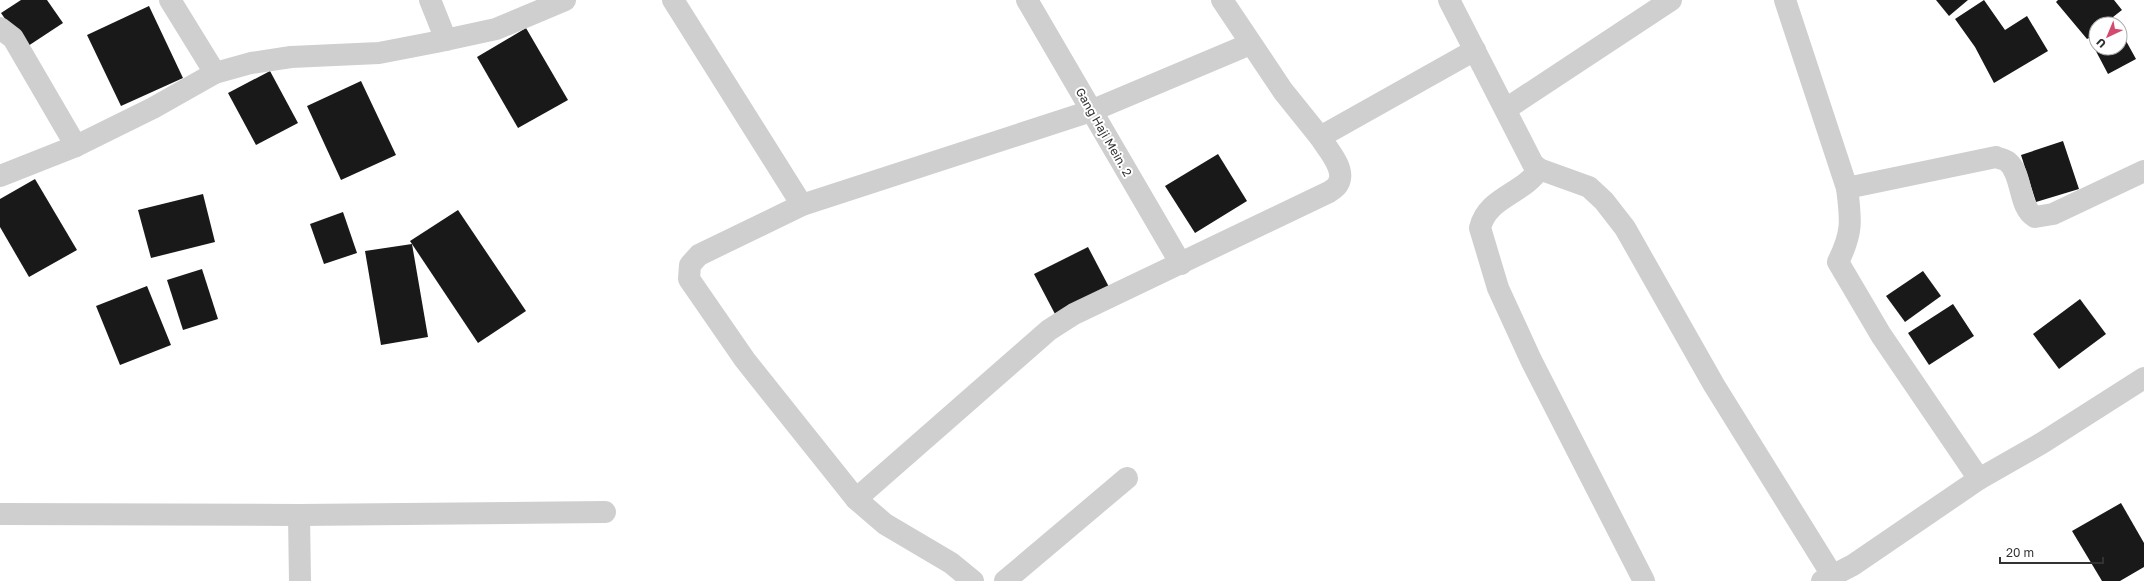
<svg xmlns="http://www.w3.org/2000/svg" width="2144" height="581" font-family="'Golos Text',sans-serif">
<rect width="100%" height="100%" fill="#fff"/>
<g fill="#191919">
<polygon points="21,0 47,0 63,23 25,48 1,13"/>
<polygon points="1936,0 1968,0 1949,16"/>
<polygon points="1984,0 2005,30 2027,16 2048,51 1994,83 1975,47 1955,19"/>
<polygon points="2058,0 2114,0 2122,10 2113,17 2117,24 2096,24 2096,48 2120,48 2120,30 2136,59 2108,74 2089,38 2087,39 2056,2"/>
<polygon points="149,6 183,78 121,106 87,35"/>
<polygon points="526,28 568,100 518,128 477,57"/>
<polygon points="270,71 298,123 256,145 228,93"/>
<polygon points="361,81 396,155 341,180 307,106"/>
<polygon points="2063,141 2079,189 2036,202 2021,155"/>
<polygon points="1218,154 1247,201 1195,233 1165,186"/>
<polygon points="35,179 77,250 29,277 0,227 0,199"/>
<polygon points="203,194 215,242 151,258 138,210"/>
<polygon points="458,210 526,311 478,343 410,241"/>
<polygon points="343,212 357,253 324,264 310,224"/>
<polygon points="412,244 428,337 381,345 365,251"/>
<polygon points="1088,247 1109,287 1055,314 1034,274"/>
<polygon points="202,269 218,319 183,330 167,280"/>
<polygon points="1923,271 1941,296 1905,322 1886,296"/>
<polygon points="147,286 171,345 120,365 96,306"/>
<polygon points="2080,299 2106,334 2059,369 2033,334"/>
<polygon points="1953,304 1974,336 1929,365 1908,333"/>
<polygon points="2121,503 2144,543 2144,567 2120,581 2102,581 2072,531"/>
</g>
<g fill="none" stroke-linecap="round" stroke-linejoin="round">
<g stroke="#cfcfcf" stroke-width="22">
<polyline points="170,0 215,73"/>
<polyline points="430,0 446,40"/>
<polyline points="673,0 802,205"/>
<polyline points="1027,0 1181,264"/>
<polyline points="1222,0 1283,91 1320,137 1475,50"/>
<polyline points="1449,0 1533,164 1539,169 1589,187 1604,201 1625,228 1714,385 1832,575"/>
<path d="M1785,0L1847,188L1996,157C2000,159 2005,159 2008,162C2023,175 2018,207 2035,217L2053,214L2144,171"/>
<polyline points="0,28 13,38 76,146"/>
<polyline points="1506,109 1671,0"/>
<path d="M1539,169C1524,194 1487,197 1480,228L1498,288L1531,360L1644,581"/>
<polyline points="0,176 76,146 153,108 215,73 251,63 291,57 379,53 436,42 496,29 565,0"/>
<path d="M1847,188C1851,220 1853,232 1838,262L1881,335L1979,479"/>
<path d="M856,499L1049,330L1074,314L1329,192C1332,190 1337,187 1338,184C1347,169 1327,149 1320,137"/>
<polyline points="0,514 299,515 605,512"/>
<polyline points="299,515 300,581"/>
<polyline points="973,581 951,563 885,524 856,499 745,360 689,279 690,265 699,255 802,205 1091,111 1250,44"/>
<polyline points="1005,581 1127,478"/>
<polyline points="1822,581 1853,565 1979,479 2042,443 2144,378"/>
</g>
</g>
<g text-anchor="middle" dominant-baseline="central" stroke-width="4" stroke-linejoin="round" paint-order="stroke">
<g font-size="12" fill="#323232" stroke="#fff">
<text transform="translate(1104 132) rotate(60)">Gang Haji Mein. 2</text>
</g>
</g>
<g transform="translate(2108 36) rotate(224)"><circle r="19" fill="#ffffff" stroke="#adadad"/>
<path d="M0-3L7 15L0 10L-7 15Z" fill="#d44a6e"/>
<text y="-6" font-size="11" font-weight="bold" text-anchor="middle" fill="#323232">U</text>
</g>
<path d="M2000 557v6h103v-6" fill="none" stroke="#323232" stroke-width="2"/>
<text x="2006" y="557" font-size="12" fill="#323232" stroke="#ffffff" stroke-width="3" paint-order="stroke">20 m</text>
</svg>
